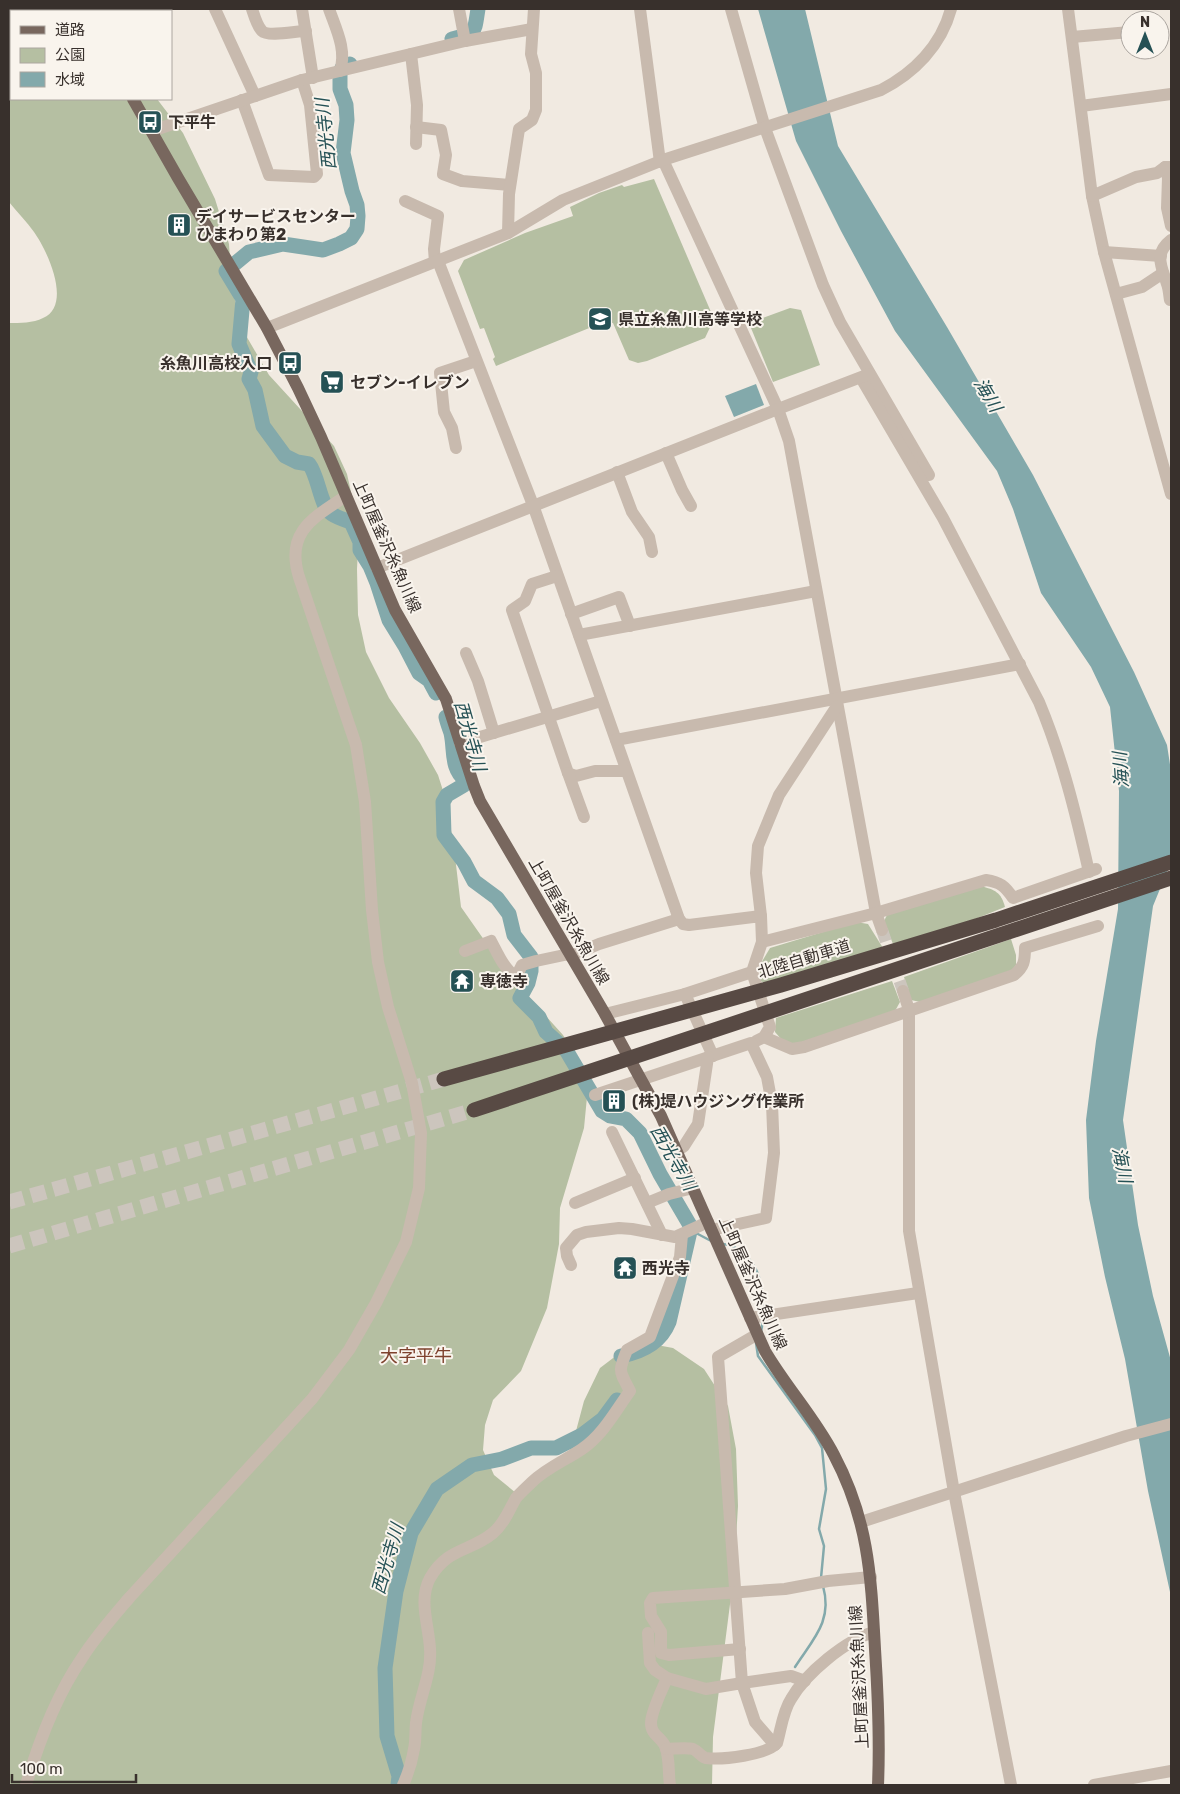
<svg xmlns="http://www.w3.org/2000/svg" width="1180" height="1794" font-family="Rubik,'Noto Sans JP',sans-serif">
<rect width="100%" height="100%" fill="#f1eae1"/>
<g fill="#b5bfa2">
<path d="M11,80V99H157L183,133L215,199L229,244L232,287L241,327L269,375L334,446L347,474L359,528L357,569L358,615L366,652L389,698L420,743L438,775L446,800L454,848L461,907L508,974L563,1035L581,1065L587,1097L584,1128L560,1208L559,1244L547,1308L521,1371L493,1400L485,1425L483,1450L494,1475L516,1493L556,1470L572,1446L584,1401L600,1368L621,1352L646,1343L673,1348L704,1369L728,1406L736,1449L738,1506L734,1573L713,1737L712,1785H9V323C20,323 33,323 43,318C73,305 47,250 34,232C27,222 17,212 9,202V82Z"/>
<polygon points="654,179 714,319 705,338 647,361 638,363 629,360 613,323 604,322 496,366 493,359 495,357 484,328 480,329 458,271 464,260 525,233 573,216 570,207 599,193 622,185 624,187"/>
<polygon points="790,308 801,310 820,365 773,382 749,323"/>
<path d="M981,886C995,890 1001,892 1005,907L970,921L893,944L884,921L887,915Z"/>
<polygon points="856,922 868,924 883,948 765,983 760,981 760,965 770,948"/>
<polygon points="1011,939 1016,955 1016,965 1011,972 920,1002 911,1000 904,977"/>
<polygon points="892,981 900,1002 895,1011 793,1045 782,1040 775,1032 776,1018"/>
</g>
<g fill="#83a9ab">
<polygon points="758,9 805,9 838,146 947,327 1033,475 1134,672 1167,745 1171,771 1171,862 1153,906 1123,1120 1138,1225 1153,1296 1171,1361 1171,1623 1170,1592 1148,1491 1125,1359 1105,1277 1089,1198 1086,1120 1096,1041 1118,909 1119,791 1110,707 1091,667 1041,593 1013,509 997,471 895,331 841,231 796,141"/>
<polygon points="756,384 764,405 734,417 725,396"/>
</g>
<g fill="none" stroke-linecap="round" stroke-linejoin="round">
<g stroke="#83a9ab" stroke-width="2.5">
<polyline points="696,1233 713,1242"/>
<path d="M723,1244C732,1245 737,1248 744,1254C762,1270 762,1289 763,1312"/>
<polyline points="761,1332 763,1320"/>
<polyline points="756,1343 758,1356 815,1435 822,1448 826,1489 819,1529 824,1546 821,1578"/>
<path d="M795,1667C813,1639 833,1621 823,1586"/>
</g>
<g stroke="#83a9ab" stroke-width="15">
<path d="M452,39C477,33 474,33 478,9"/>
<path d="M350,64L342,68L340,73V89L346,105L347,120L343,153L352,191L357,205L358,216L357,229L351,238L339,244L323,250L283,244L249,252L226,271L243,299L239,344L251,372L249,379L255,390L263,426L285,456L297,462L309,464C319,477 320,507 332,514C338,518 345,520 351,522L360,542V550L370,566L377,583L389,620L405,646L419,673L429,680L436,693"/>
<path d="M446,717C447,722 449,727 451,733C455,750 450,768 466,781L464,785L447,795L443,802L444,835L464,862L474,881L497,898L509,914L514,935L531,957V971L528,983L520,998L539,1017L546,1032L566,1050L602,1111L610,1116L626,1119L640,1133L660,1174L691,1227L669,1322C661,1342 642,1352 621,1356"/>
<polyline points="398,1785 399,1776 387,1736 385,1668 396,1591 411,1533 437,1489 472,1465 502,1459 531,1448 556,1448 582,1435 603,1419 617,1400"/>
</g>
<polyline stroke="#ccc5bd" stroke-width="12" stroke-dasharray="12 6" stroke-linecap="butt" points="882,930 903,991"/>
<g stroke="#ccc5bd" stroke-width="15" stroke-dasharray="15 8" stroke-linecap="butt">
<polyline points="9,1202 444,1079"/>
<polyline points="9,1246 474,1110"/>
</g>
<g stroke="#c8baae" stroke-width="12">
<polyline points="215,9 255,96"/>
<path d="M252,9C254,15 257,26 262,31C268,37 297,31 306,31"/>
<polyline points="302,9 313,78"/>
<path d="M329,9C336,29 347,50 340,71"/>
<polyline points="459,9 465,41"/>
<polyline points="640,9 660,162"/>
<polyline points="731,9 765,128 823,285 840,322 929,475"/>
<polyline points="1068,9 1092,196 1104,252 1171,494"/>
<polyline points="134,11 139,9"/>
<polyline points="1072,37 1130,32"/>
<polyline points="411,54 417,105 416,144"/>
<polyline points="9,56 11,54"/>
<polyline points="242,100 269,175 314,177 317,174 310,105 302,80"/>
<polyline points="1081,106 1171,94"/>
<polyline points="416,127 441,130 446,155 443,174 462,181 510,185"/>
<polyline points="152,131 302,80 465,41 532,29"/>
<polyline points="663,160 778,409 789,441 876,913 882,930"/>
<polyline points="1165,167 1168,178 1167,208 1171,226"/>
<polyline points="1092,196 1136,177 1157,173 1165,167 1171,167"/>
<polyline points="405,201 438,216 434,249 435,262"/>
<polyline points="508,233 509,194 519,129 532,120 536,110 536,73 531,54 534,9"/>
<polyline points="1104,252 1161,256"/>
<polyline points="438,261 533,505 679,919 683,924 689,925 761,916 762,942 752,972 685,994 713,1056"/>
<polyline points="1116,294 1142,287 1163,273"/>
<path d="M1170,300C1169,295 1169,289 1167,284C1162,267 1153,254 1171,240"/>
<path d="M267,328L508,233L563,200L663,160L881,90C914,73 941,46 951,9"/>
<path d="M861,378L943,518L1039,702C1062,757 1076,814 1089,872"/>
<polyline points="456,448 452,428 444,412 440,373 476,361"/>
<polyline points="666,453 682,490 691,506"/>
<polyline points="617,472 632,512 649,537 652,552"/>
<polyline points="377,568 778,409 869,374"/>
<polyline points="557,576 532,584 525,601 512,610 568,773 576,776 595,771 626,771"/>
<polyline points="571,614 619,597 630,626"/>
<polyline points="579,635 816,591"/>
<polyline points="466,653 478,681 494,733"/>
<polyline points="616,740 1020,664"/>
<polyline points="460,743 601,701"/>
<polyline points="568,773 584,817"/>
<polyline points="761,916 756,873 758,846 779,795 837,706"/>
<path d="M762,942L876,913L986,880C1000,882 1005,886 1013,898L1096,869"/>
<path d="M465,951L491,941C498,954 504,969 516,977L522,965L536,961L569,954"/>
<polyline points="570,956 599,944 679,919"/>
<polyline points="752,972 770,1027 764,1037 756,1041"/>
<polyline points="903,991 909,1010 909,1231 954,1492 1011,1785"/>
<polyline points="605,1014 685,994"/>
<path d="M764,1037L792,1049L804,1047L1014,975C1024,967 1025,961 1025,948L1098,926"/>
<polyline points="595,1095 751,1043 767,1077 772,1104 774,1153 766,1218 711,1230"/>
<polyline points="612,1132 662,1235"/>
<polyline points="677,1151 684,1146 698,1124 708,1057"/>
<polyline points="575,1203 635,1178"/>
<polyline points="647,1203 669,1194 693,1188"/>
<polyline points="571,1265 567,1256 566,1248 577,1235 586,1232 619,1228 632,1229 675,1237 708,1222"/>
<polyline points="750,1318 918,1293"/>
<polyline points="756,1335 718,1357 742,1683 791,1676 805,1681"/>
<polyline points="861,1522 1126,1436 1171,1424"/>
<polyline points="648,1633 650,1663 655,1670 667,1678 706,1689 742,1683 755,1722 775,1745"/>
<polyline points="740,1649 669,1655 661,1653 661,1632 651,1616 650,1603 653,1598 785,1589 828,1581 871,1577"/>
<path d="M667,1678C662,1690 651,1712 651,1723C651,1735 661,1737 665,1746C670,1757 668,1773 670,1785"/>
<path d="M666,1749C674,1749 686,1747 693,1749C698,1751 701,1757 706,1758C722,1760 767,1755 777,1743C781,1729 783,1711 791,1699C806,1673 846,1640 874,1632"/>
<path d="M26,1785C39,1741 56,1696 82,1658C96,1636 113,1617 130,1597L312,1399L349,1350L376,1303L406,1242L419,1188L421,1133L412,1083L388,1007L378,962L372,910L365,802L356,745L299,577C285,532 313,518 346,496"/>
<path d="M403,1785C408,1774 412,1761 414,1749C416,1741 415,1732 416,1723C419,1698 432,1674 430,1649C429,1626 418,1600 430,1578C448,1547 470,1552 493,1533C504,1524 509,1510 516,1498C520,1493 527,1487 532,1482C546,1468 566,1460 582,1449C603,1435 616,1410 630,1391C619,1370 618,1372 627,1350L650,1337L680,1257L682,1235"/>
<polyline points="1094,1785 1171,1771"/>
</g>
<g stroke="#78675e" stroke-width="12">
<polyline points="81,9 82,11"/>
<path d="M133,99L178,178L267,328L298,388L321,437L395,610L446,699L474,786L480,801L605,1014L661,1116L765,1351C786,1387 815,1418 834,1455C869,1521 871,1577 875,1649C878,1695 880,1740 878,1785"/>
</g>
<g stroke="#584a44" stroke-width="15">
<polyline points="444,1079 781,985 996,920 1171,862"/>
<polyline points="474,1110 1171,878"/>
</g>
</g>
<defs>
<symbol id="bus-square" viewBox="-11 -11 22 22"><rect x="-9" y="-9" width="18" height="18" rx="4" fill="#255155" stroke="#f9f4ed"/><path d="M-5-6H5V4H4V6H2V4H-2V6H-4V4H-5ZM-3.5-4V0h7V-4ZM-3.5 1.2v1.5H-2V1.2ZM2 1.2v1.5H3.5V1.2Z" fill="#fff"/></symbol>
<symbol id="building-square" viewBox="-11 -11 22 22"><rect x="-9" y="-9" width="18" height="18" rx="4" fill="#255155" stroke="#f9f4ed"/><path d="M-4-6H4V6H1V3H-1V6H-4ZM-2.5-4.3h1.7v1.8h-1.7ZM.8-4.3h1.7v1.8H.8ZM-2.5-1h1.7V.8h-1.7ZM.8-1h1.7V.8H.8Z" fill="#fff"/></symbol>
<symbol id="school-square" viewBox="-11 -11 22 22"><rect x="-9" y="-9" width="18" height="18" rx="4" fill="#255155" stroke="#f9f4ed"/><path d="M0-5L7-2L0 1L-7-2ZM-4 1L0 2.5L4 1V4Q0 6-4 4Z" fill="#fff"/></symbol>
<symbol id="supermarket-square" viewBox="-11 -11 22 22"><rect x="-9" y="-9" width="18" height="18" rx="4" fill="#255155" stroke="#f9f4ed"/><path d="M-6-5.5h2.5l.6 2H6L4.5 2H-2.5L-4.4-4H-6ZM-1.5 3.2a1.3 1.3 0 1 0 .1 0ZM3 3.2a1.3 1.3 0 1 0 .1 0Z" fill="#fff"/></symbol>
<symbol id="temple-square" viewBox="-11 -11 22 22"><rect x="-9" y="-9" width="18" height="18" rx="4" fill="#255155" stroke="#f9f4ed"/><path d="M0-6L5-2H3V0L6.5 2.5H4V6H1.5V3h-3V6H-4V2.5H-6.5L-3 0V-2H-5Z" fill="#fff"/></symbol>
</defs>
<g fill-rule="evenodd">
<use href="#bus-square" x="136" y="108" width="28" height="28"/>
<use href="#building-square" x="165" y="211" width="28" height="28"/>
<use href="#school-square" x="586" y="305" width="28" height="28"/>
<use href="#bus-square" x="276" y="349" width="28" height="28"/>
<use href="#supermarket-square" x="318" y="368" width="28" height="28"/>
<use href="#temple-square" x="448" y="967" width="28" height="28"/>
<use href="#building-square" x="600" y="1087" width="28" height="28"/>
<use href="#temple-square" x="611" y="1254" width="28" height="28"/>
</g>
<g text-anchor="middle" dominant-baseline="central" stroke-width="4" stroke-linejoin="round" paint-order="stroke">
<g font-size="16" font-weight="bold" fill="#38302c" stroke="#f9f4ed" text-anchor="start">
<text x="168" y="122">下平牛</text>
<text x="196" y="216">デイサービスセンター<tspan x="196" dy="18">ひまわり第2</tspan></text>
<text x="618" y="319">県立糸魚川高等学校</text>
<text x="272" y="363" text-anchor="end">糸魚川高校入口</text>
<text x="350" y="382">セブン-イレブン</text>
<text x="480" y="981">専徳寺</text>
<text x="632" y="1101">(株)堤ハウジング作業所</text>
<text x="642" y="1268">西光寺</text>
</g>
<g font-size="16" fill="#38302c" stroke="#f9f4ed">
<text transform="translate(387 546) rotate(66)">上町屋釜沢糸魚川線</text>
<text transform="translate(569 921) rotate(60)">上町屋釜沢糸魚川線</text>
<text transform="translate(804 959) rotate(-17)">北陸自動車道</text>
<text transform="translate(753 1283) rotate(66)">上町屋釜沢糸魚川線</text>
<text transform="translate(859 1677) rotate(-93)">上町屋釜沢糸魚川線</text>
</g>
<g font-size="18" font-style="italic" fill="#255155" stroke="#f9f4ed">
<text transform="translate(326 134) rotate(-96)">西光寺川</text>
<text transform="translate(988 395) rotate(59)">海川</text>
<text transform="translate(470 736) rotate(74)">西光寺川</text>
<text transform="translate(1121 770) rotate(-94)">海川</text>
<text transform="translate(673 1158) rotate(60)">西光寺川</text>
<text transform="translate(1122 1165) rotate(78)">海川</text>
<text transform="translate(388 1559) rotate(-74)">西光寺川</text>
</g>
<g font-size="18" fill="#7e412d" stroke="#f9f4ed">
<text x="416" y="1356">大字平牛</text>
</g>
</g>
<rect width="1180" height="1794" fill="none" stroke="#38302c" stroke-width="20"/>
<rect x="10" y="10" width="162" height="90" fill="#f9f4ed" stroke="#aca6a0"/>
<rect x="20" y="26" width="25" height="8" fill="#78675e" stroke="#aca6a0"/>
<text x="55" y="35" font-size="15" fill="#38302c">道路</text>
<rect x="20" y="48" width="25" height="15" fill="#b5bfa2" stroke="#aca6a0"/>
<text x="55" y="60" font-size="15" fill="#38302c">公園</text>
<rect x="20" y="72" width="25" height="15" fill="#83a9ab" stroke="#aca6a0"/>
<text x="55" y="85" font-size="15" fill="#38302c">水域</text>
<g transform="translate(1145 35)"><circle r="24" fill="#f9f4ed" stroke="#aca6a0"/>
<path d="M0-4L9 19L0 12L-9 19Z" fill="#255155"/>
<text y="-8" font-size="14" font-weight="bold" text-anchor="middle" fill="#38302c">N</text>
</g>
<path d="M12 1774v8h124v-8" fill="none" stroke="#38302c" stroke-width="2.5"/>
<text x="20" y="1774" font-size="15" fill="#38302c" stroke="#f9f4ed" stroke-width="4" paint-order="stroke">100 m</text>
</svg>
